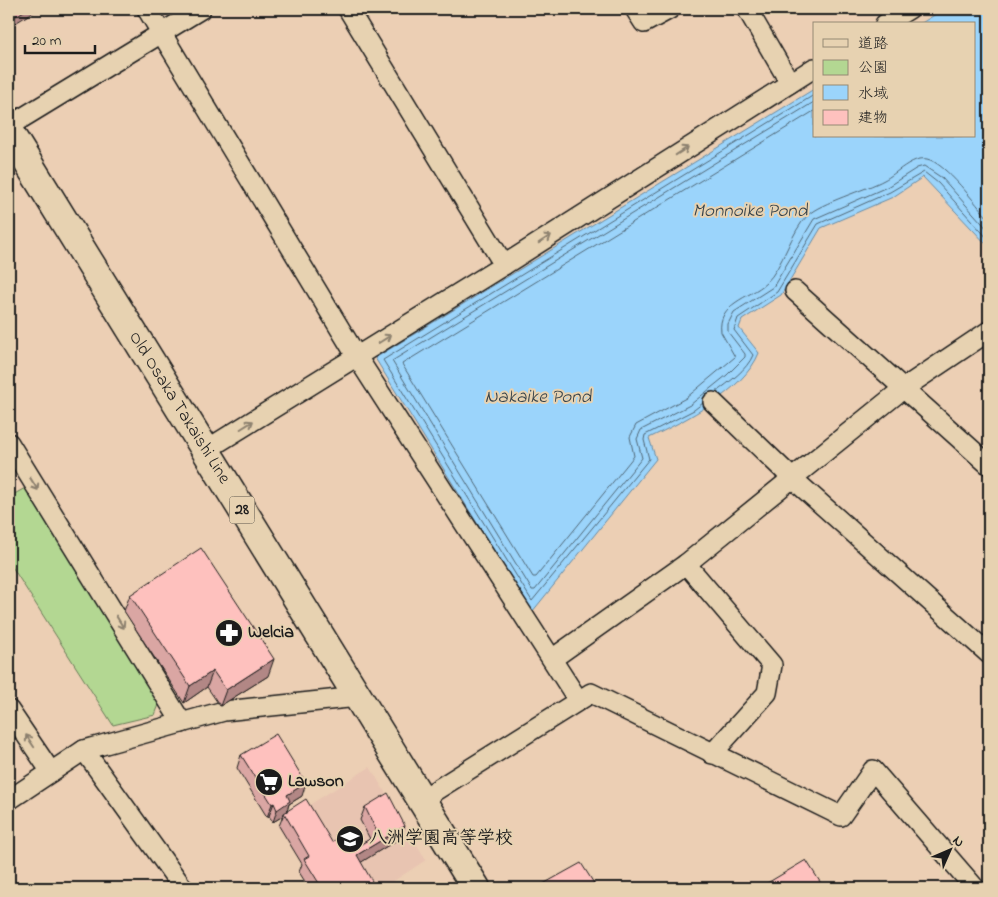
<svg xmlns="http://www.w3.org/2000/svg" width="998" height="897" font-family="'Indie Flower','Klee One',sans-serif">
<rect width="100%" height="100%" fill="#eccfb4"/>
<filter id="ink" filterUnits="userSpaceOnUse"><feTurbulence type="fractalNoise" baseFrequency=".02" numOctaves="2"/><feDisplacementMap in="SourceGraphic" scale="10" xChannelSelector="R" yChannelSelector="G"/><feConvolveMatrix kernelMatrix="1 2 1 2 8 2 1 2 1" color-interpolation-filters="sRGB"/></filter>
<g filter="url(#ink)">
<polygon fill="#e8c4b1" points="370,767 426,860 383,888 309,888 299,872 304,868 277,825"/>
<polygon fill="#b3d792" stroke="#687a57" points="27,487 160,702 155,715 113,725 9,562 9,497"/>
<path fill="#9bd4fb" stroke="#688aa2" d="M944,9H989V247L923,177L893,197L821,228L781,295L742,320L739,328L759,353C744,391 684,421 649,438L656,459L532,612L375,358L814,89V136H974V24H920Z"/>
<g fill="none" stroke-linecap="round" stroke-linejoin="round">
<g stroke="#4f6675" stroke-width="1">
<polyline points="814,102 392,361 532,590 535,590 642,458 637,439 641,430 690,405 727,375 745,357 745,354 728,332 728,324 734,312 773,287 814,219 887,187 917,168 924,166 942,178 989,231"/>
<path d="M814,111L402,364L533,577H536L634,456L630,437L636,425L686,398L735,357L721,332C717,303 750,298 766,283C783,267 791,231 808,215C820,203 866,190 884,180C896,174 912,156 927,159C946,163 976,205 989,219"/>
<path d="M716,392C729,382 747,370 753,355L734,330L738,318L777,292L818,224L890,192L924,172L938,183L989,240"/>
<polyline points="703,403 694,410 645,435 644,440 649,459 532,601 383,360 814,95"/>
</g>
<defs>
<g id="minor">
<polyline points="147,9 357,357 578,700"/>
<polyline points="348,9 504,265"/>
<polyline points="635,9 644,23 670,9"/>
<polyline points="747,9 790,83"/>
<polyline points="885,24 909,9"/>
<polyline points="9,126 201,9"/>
<polyline points="795,291 989,465"/>
<polyline points="713,402 792,478 989,654"/>
<polyline points="9,443 182,723"/>
<polyline points="206,450 504,265 814,68"/>
<polyline points="686,564 772,665 767,693 712,754"/>
<polyline points="552,659 686,564 904,388 989,331"/>
<polyline points="9,710 51,772"/>
<polyline points="84,750 183,888"/>
<polyline points="422,799 591,693 841,816 873,770 975,888"/>
<polyline points="9,800 84,750 224,711 358,697"/>
</g>
<polyline id="primary" points="9,132 476,888"/>
</defs>
<use href="#minor" stroke="#1c1c1c" stroke-width="22"/>
<use href="#primary" stroke="#1c1c1c" stroke-width="31"/>
<use href="#minor" stroke="#e7d2b1" stroke-width="19"/>
<use href="#primary" stroke="#e7d2b1" stroke-width="28"/>
</g>
<g fill="#daa6a3" stroke="#1c1c1c">
<polygon points="130,595 268,676 220,706 207,687 184,703 124,611"/>
<polygon points="241,755 302,796 289,804 287,811 332,842 353,849 370,839 360,820 365,807 400,838 361,862 371,888 309,888 299,872 302,864 279,826 283,816 273,822 269,816 267,817 237,768"/>
</g>
<g fill="#b28785" stroke="#1c1c1c">
<polygon points="27,9 38,9 9,27 9,20"/>
<polygon points="274,659 268,676 220,706 226,690"/>
<polygon points="213,671 207,687 184,703 190,686"/>
<polygon points="306,783 302,796 289,804 286,814 284,813 283,816 273,822 277,810 287,795"/>
<polygon points="274,803 269,816 267,817 272,804"/>
<polygon points="405,826 400,838 352,868 357,855"/>
<polygon points="373,883 371,888 364,888"/>
</g>
<g fill="#fec1be" stroke="#1c1c1c">
<polygon points="9,9 27,9 9,20"/>
<polygon points="201,548 274,659 226,690 213,671 190,686 130,595"/>
<polygon points="276,734 306,783 287,795 290,801 277,810 274,803 272,804 241,755"/>
<polygon points="388,793 405,826 357,855 373,883 364,888 322,888 304,859 309,856 284,813 306,799 332,842 344,834 353,849 378,834 365,807"/>
<polygon points="806,860 824,888 759,888"/>
<polygon points="581,863 597,888 536,888"/>
</g>
<defs><path id="oneway-shaft" d="M-6 0H5M1.5-3L5.5 0L1.5 3" fill="none" stroke-width="1.6" stroke-linecap="round" stroke-linejoin="round" transform="scale(1.25)"/></defs>
<g stroke="#8c806e">
<use href="#oneway-shaft" transform="translate(682 151) rotate(-33)"/>
<use href="#oneway-shaft" transform="translate(545 239) rotate(-33)"/>
<use href="#oneway-shaft" transform="translate(385 339) rotate(-32)"/>
<use href="#oneway-shaft" transform="translate(247 425) rotate(-32)"/>
<use href="#oneway-shaft" transform="translate(34 484) rotate(58)"/>
<use href="#oneway-shaft" transform="translate(120 622) rotate(58)"/>
<use href="#oneway-shaft" transform="translate(30 741) rotate(-124)"/>
</g>
</g>
<defs>
<symbol id="pharmacy-disc" viewBox="-11 -11 22 22"><circle r="9.5" fill="#1c1c1c" stroke="#e7d2b1"/><path d="M-2-6h4v4h4v4h-4v4h-4v-4h-4v-4h4Z" fill="#fff"/></symbol>
<symbol id="supermarket-disc" viewBox="-11 -11 22 22"><circle r="9.5" fill="#1c1c1c" stroke="#e7d2b1"/><path d="M-6-5.5h2.5l.6 2H6L4.5 2H-2.5L-4.4-4H-6ZM-1.5 3.2a1.3 1.3 0 1 0 .1 0ZM3 3.2a1.3 1.3 0 1 0 .1 0Z" fill="#fff"/></symbol>
<symbol id="school-disc" viewBox="-11 -11 22 22"><circle r="9.5" fill="#1c1c1c" stroke="#e7d2b1"/><path d="M0-5L7-2L0 1L-7-2ZM-4 1L0 2.5L4 1V4Q0 6-4 4Z" fill="#fff"/></symbol>
</defs>
<g fill-rule="evenodd">
<use href="#pharmacy-disc" x="213" y="617" width="32" height="32"/>
<use href="#supermarket-disc" x="253" y="766" width="32" height="32"/>
<use href="#school-disc" x="334" y="823" width="32" height="32"/>
</g>
<g text-anchor="middle" dominant-baseline="central" stroke-width="4" stroke-linejoin="round" paint-order="stroke">
<rect fill="#e7d2b1" stroke="#595349" stroke-width="1" x="229.5" y="496.5" width="25" height="27" rx="4"/>
<g font-size="16" font-weight="bold" fill="#1c1c1c">
<text x="242" y="510">28</text>
</g>
<g font-size="18" fill="#1c1c1c" stroke="#e7d2b1">
<text transform="translate(179 408) rotate(58)">Old Osaka Takaishi Line</text>
</g>
<g font-size="18" font-weight="bold" fill="#1c1c1c" stroke="#e7d2b1" text-anchor="start">
<text x="248" y="633">Welcia</text>
<text x="288" y="782">Lawson</text>
<text x="369" y="839">八洲学園高等学校</text>
</g>
<g font-size="19" font-style="italic" fill="#354149" stroke="#e7d2b1">
<text x="750" y="211">Monnoike Pond</text>
<text x="538" y="397">Nakaike Pond</text>
</g>
</g>
<rect width="998" height="897" fill="none" stroke="#e7d2b1" stroke-width="30"/>
<rect x="15" y="15" width="968" height="867" fill="none" stroke="#1c1c1c" stroke-width="2" filter="url(#ink)"/>
<rect x="813" y="22" width="162" height="115" fill="#e7d2b1" stroke="#968975"/>
<rect x="823" y="39" width="25" height="8" fill="#e7d2b1" stroke="#968975"/>
<text x="858" y="48" font-size="15" fill="#1c1c1c">道路</text>
<rect x="823" y="60" width="25" height="15" fill="#b3d792" stroke="#968975"/>
<text x="858" y="72" font-size="15" fill="#1c1c1c">公園</text>
<rect x="823" y="85" width="25" height="15" fill="#9bd4fb" stroke="#968975"/>
<text x="858" y="98" font-size="15" fill="#1c1c1c">水域</text>
<rect x="823" y="110" width="25" height="15" fill="#fec1be" stroke="#968975"/>
<text x="858" y="122" font-size="15" fill="#1c1c1c">建物</text>
<g transform="translate(950 850) rotate(45)" stroke="#e7d2b1" stroke-width="4" paint-order="stroke">
<path d="M0-4L9 19L0 12L-9 19Z" fill="#1c1c1c"/>
<text y="-8" font-size="14" font-weight="bold" text-anchor="middle" fill="#1c1c1c">N</text>
</g>
<path d="M25 45v8h70v-8" fill="none" stroke="#1c1c1c" stroke-width="2.5"/>
<text x="32" y="45" font-size="15" fill="#1c1c1c" stroke="#e7d2b1" stroke-width="4" paint-order="stroke">20 m</text>
</svg>
